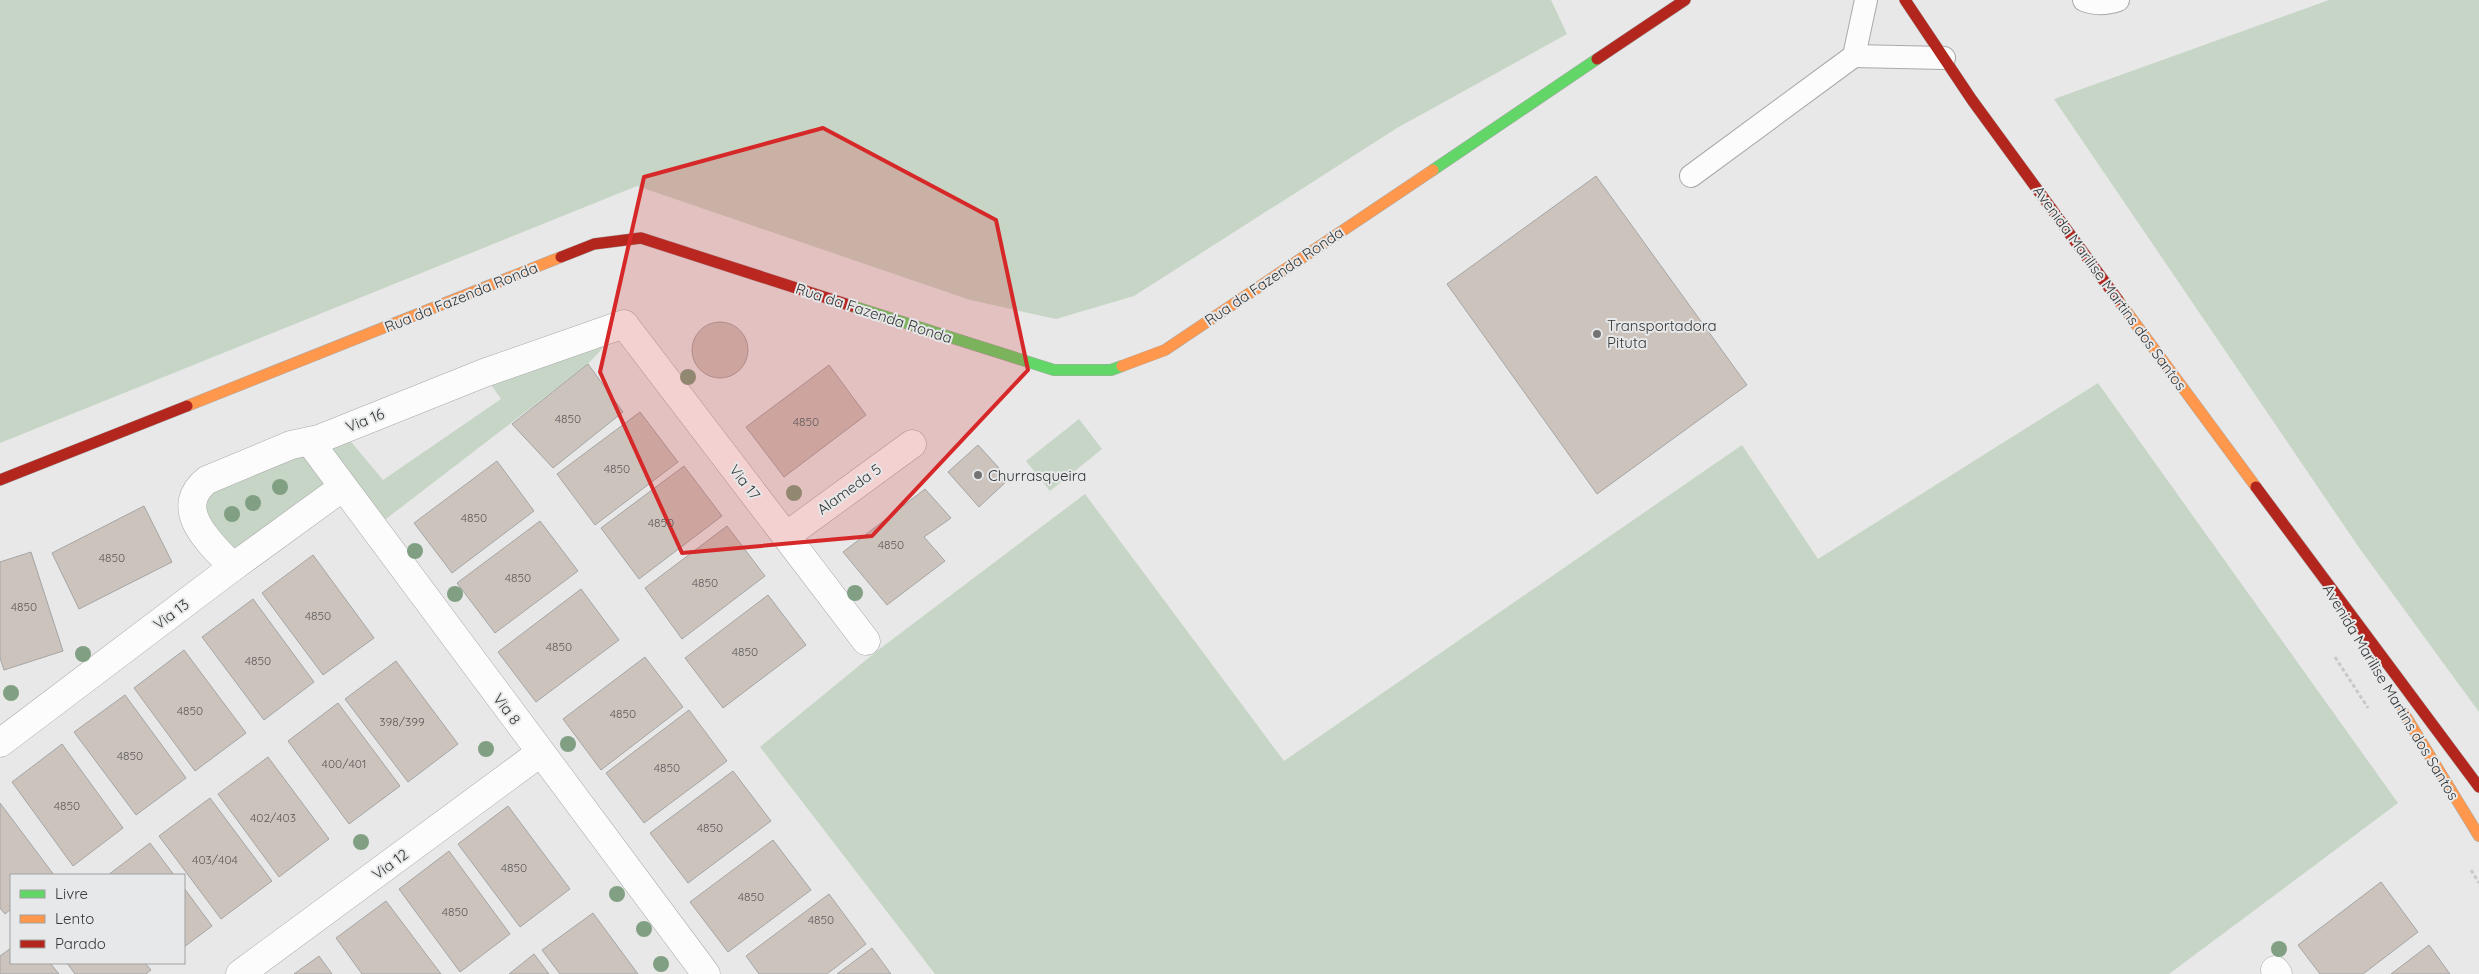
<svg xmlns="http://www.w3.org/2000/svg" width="2479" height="974" font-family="Quicksand,sans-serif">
<rect width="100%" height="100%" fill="#e8e8e8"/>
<g fill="#c6d5c5">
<polygon points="0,0 1551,0 1567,34 1397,128 1134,296 1056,319 970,300 637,186 0,443"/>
<polygon points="2329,0 2479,0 2479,712 2360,549 2054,99"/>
<polygon points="624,325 588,364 382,522 320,441 342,431 383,480 501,399 485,376"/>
<polygon points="2098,383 2398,803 2169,974 935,974 760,747 877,651 1085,494 1284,761 1742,445 1818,559"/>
<polygon points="1079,419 1102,449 1050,491 1026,461"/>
<polygon points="300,443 342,486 254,549 233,549 194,501"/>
</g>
<g fill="#ccc3bd" stroke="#a5a5a5">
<polygon points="1596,176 1747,385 1597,494 1447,284"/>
<circle cx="720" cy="350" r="28"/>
<polygon points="588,364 623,412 553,468 512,424"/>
<polygon points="829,365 866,415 784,477 746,427"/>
<polygon points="640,412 678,462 595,525 557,474"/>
<polygon points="978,445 1009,479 979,507 948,472"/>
<polygon points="497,461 534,511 452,573 414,523"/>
<polygon points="684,466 722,516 639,579 601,528"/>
<polygon points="925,489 951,518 924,537 945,561 887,605 843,552"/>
<polygon points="144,506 172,562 79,609 52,553"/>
<polygon points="540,521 578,571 495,633 457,583"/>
<polygon points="727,526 765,576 682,639 645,588"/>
<polygon points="31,552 63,651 4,670 0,658 0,562"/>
<polygon points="313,555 374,638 323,675 262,593"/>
<polygon points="581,589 619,640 536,702 498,652"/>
<polygon points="768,595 806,645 723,708 685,658"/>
<polygon points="253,599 314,682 264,720 202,637"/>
<polygon points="184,650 246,733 195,771 134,688"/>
<polygon points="645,657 683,707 601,770 563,719"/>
<polygon points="396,661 458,744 408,782 345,699"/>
<polygon points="125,695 186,778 136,815 74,732"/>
<polygon points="338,703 400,786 349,824 288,741"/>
<polygon points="689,710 727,761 644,823 606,773"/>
<polygon points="62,744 123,828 73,866 12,782"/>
<polygon points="268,757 329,839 279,877 218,794"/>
<polygon points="733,771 771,821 688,883 650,833"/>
<polygon points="210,798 272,881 221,919 159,836"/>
<polygon points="0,803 54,875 11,875 11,909 5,914 0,908"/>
<polygon points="508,806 570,889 520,927 458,844"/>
<polygon points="773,840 811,890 728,952 690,902"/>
<polygon points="150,843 174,875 108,875"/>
<polygon points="449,851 510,934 460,972 399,889"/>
<polygon points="2381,882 2418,932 2363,974 2320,974 2298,945"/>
<polygon points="184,888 212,926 184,947"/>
<polygon points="829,894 866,944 827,974 759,974 746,956"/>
<polygon points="386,901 441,974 362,974 336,938"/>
<polygon points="593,913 638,974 560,974 542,950"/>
<polygon points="2429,945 2450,974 2391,974"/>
<polygon points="11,948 11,963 50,963 59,974 0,974 0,956"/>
<polygon points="872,948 891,974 837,974"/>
<polygon points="534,954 549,974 509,974"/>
<polygon points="319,956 332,974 294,974"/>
<polygon points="67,963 145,963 151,970 146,974 75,974"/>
</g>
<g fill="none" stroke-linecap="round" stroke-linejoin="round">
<defs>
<g id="lane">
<path d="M2084,0C2096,5 2106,4 2118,0"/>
<polyline points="1854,56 1944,58"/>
<polyline points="1691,176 1854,56 1866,0"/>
</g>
<g id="street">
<polyline points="310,442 706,974"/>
<polyline points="786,536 912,444"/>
<path d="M233,567C212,545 170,509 207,480L291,445L319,439L484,373L624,324L866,641"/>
<polyline points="0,743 233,567 343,487"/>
<polyline points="2275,970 2278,974"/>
<polyline points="240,974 540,753"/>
</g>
<g id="fast">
<polyline points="1433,170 1597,59"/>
<polyline points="852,306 1054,370 1111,370 1122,366"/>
</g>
<g id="slow">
<polyline points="2118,300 2256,487"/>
<polyline points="1122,366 1165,350 1433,170"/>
<polyline points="187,406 561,257"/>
<polyline points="2403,712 2479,836"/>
</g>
<g id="jam">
<polyline points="1905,0 1972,100 2118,300"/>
<polyline points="1597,59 1685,0"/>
<polyline points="561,257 594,244 641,238 852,306"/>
<polyline points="0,480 187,406"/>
<polyline points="2256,487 2479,787"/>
</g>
</defs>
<use href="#lane" stroke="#a9a9a9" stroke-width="24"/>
<use href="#street" stroke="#a9a9a9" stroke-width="29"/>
<use href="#fast" stroke="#a9a9a9" stroke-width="12"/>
<use href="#slow" stroke="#a9a9a9" stroke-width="12"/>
<use href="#jam" stroke="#a9a9a9" stroke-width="12"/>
<g stroke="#c8c9c9" stroke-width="3" stroke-dasharray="4 2.5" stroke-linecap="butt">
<polyline points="2335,657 2368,708"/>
<polyline points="2471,870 2479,883"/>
</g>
<use href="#lane" stroke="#fcfcfc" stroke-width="22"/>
<use href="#street" stroke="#fcfcfc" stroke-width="28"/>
<use href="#fast" stroke="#63d668" stroke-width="11"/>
<use href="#slow" stroke="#ff974d" stroke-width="11"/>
<use href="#jam" stroke="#b3261e" stroke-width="11"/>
</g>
<g fill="#819f83">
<circle cx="688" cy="377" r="8"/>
<circle cx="280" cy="487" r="8"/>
<circle cx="794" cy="493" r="8"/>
<circle cx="253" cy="503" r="8"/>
<circle cx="232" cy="514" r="8"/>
<circle cx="415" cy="551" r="8"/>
<circle cx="855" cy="593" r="8"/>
<circle cx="455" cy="594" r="8"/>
<circle cx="83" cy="654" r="8"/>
<circle cx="11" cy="693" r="8"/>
<circle cx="568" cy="744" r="8"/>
<circle cx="486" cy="749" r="8"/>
<circle cx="361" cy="842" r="8"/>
<circle cx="617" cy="894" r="8"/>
<circle cx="644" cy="929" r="8"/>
<circle cx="2279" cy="949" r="8"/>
<circle cx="661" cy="964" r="8"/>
</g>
<path fill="#d62828" fill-opacity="0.2" stroke="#d62828" stroke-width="4" stroke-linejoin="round" d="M823,128L996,220L1028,370L872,536L682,553L600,372L644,177Z"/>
<g fill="#747474" stroke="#e7e8e9" stroke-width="2">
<circle cx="1597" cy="334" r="5"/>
<circle cx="978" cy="475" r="5"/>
</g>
<g text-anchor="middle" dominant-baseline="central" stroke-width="4" stroke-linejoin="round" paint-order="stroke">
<g font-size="12" fill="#5c5958">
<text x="568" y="418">4850</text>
<text x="806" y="421">4850</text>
<text x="617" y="468">4850</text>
<text x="474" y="517">4850</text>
<text x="661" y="522">4850</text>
<text x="891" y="544">4850</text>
<text x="112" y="557">4850</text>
<text x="518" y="577">4850</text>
<text x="705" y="582">4850</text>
<text x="24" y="606">4850</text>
<text x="318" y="615">4850</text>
<text x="559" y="646">4850</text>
<text x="745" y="651">4850</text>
<text x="258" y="660">4850</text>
<text x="190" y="710">4850</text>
<text x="623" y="713">4850</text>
<text x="402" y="721">398/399</text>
<text x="130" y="755">4850</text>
<text x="344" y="763">400/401</text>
<text x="667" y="767">4850</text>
<text x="67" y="805">4850</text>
<text x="273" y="817">402/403</text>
<text x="710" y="827">4850</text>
<text x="215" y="859">403/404</text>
<text x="514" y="867">4850</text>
<text x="751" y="896">4850</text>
<text x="455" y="911">4850</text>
<text x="821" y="919">4850</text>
</g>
<g font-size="15" fill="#363636" stroke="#e7e8e9">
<text transform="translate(1274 276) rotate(-34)">Rua da Fazenda Ronda</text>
<text transform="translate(2110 288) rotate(54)">Avenida Marilise Martins dos Santos</text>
<text transform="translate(461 297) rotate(-22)">Rua da Fazenda Ronda</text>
<text transform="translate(874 313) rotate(18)">Rua da Fazenda Ronda</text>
<text transform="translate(365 420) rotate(-22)">Via 16</text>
<text transform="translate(745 482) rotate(52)">Via 17</text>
<text transform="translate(849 489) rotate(-36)">Alameda 5</text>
<text transform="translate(171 614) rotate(-37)">Via 13</text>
<text transform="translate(2391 692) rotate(59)">Avenida Marilise Martins dos Santos</text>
<text transform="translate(507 709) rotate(53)">Via 8</text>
<text transform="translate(390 864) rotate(-36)">Via 12</text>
</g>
<g font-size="15" fill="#363636" stroke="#e7e8e9" text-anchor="start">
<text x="1607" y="325">Transportadora<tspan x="1607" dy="17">Pituta</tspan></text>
<text x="988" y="475">Churrasqueira</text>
</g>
</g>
<rect x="10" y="874" width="175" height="90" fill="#e7e8e9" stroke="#a0a1a1"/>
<rect x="20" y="890" width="25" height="8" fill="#63d668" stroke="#a0a1a1"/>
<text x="55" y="899" font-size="15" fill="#363636">Livre</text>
<rect x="20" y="915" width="25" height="8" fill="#ff974d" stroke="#a0a1a1"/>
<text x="55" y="924" font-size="15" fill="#363636">Lento</text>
<rect x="20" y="940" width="25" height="8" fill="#b3261e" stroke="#a0a1a1"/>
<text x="55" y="949" font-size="15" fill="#363636">Parado</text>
</svg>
